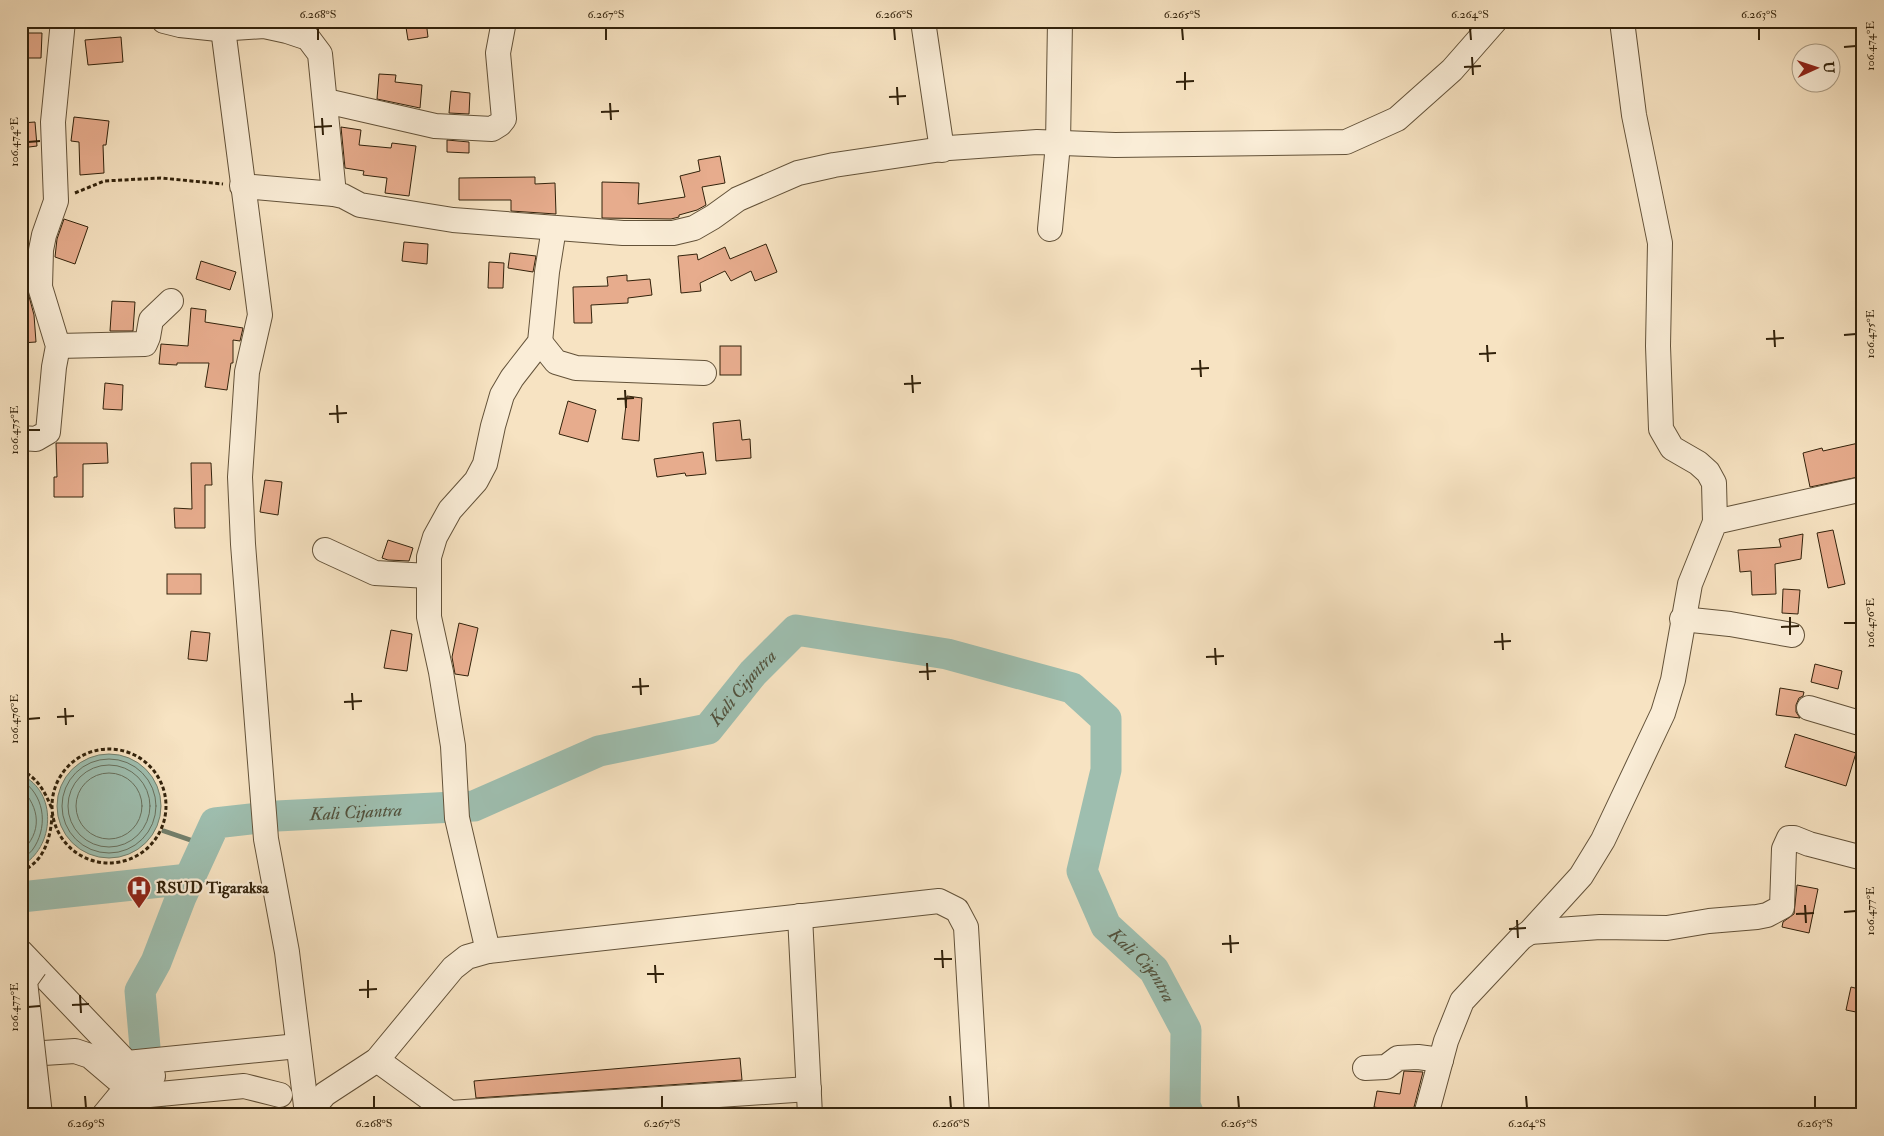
<svg xmlns="http://www.w3.org/2000/svg" width="1884" height="1136" font-family="'IM FELL Double Pica',serif">
<rect width="100%" height="100%" fill="#f7e3c2"/>
<filter id="stains"><feTurbulence type="fractalNoise" baseFrequency=".004" numOctaves="4"/><feColorMatrix values="0 0 0 0 .2 0 0 0 0 .09 0 0 0 0 .02 0 0 0 .5 -.17"/></filter>
<radialGradient id="worn" r=".72"><stop offset=".6" stop-color="#630" stop-opacity="0"/><stop offset="1" stop-color="#630" stop-opacity=".3"/></radialGradient>
<g fill="#9ebeaf" stroke="#73806d">
<circle cx="109" cy="806" r="52"/>
<path d="M21,775C58,791 55,848 21,866Z"/>
</g>
<g fill="none" stroke-linecap="round" stroke-linejoin="round">
<g stroke="#68705d" stroke-width="1">
<circle cx="109" cy="806" r="47"/>
<circle cx="109" cy="806" r="41"/>
<circle cx="109" cy="806" r="33"/>
<path d="M21,780C44,794 48,824 35,846C32,852 26,856 21,860"/>
<path d="M21,788C40,808 43,832 21,852"/>
</g>
<polyline stroke="#73806d" stroke-width="5" points="164,831 205,845"/>
<g stroke="#9ebeaf" stroke-width="31">
<polyline points="21,897 189,879"/>
<path id="s1" d="M151,1115L140,991L156,962L181,897L215,823L277,816L474,806L599,751L708,729L753,673L796,630L947,654L1072,688L1106,719V770L1082,871L1106,926L1154,970L1186,1030L1185,1105L1189,1115"/>
</g>
</g>
<g fill="#e7ac8d" stroke="#32220b">
<polygon points="405,21 426,21 428,37 408,40"/>
<polygon points="21,33 42,33 41,58 21,58"/>
<polygon points="121,37 123,62 88,65 85,40"/>
<polygon points="379,74 396,75 395,82 422,85 420,108 377,99"/>
<polygon points="451,91 470,93 469,114 449,113"/>
<polygon points="74,117 109,121 106,145 103,145 104,173 80,175 79,142 71,141"/>
<polygon points="35,122 37,146 21,148 21,123"/>
<polygon points="341,127 361,130 359,145 391,148 392,143 416,146 409,196 385,193 387,178 363,175 364,171 345,168"/>
<polygon points="447,140 469,142 469,153 447,152"/>
<polygon points="720,156 725,183 702,187 706,205 697,210 679,215 679,217 671,219 602,218 602,182 639,183 638,204 685,197 680,176 700,171 698,160"/>
<polygon points="535,177 535,184 555,183 556,214 511,211 511,200 459,200 459,178"/>
<polygon points="64,219 88,227 75,264 55,257 57,239"/>
<polygon points="404,242 428,244 427,264 402,261"/>
<polygon points="766,244 777,272 755,281 751,271 731,281 725,271 700,283 701,291 681,293 678,256 697,254 698,260 725,247 730,259"/>
<polygon points="510,253 536,256 533,272 508,268"/>
<polygon points="201,261 236,272 230,290 196,279"/>
<polygon points="489,262 504,263 503,288 488,288"/>
<polygon points="627,275 627,281 650,279 652,295 628,298 628,303 591,305 592,323 574,323 573,287 608,286 607,277"/>
<polygon points="21,285 26,285 34,315 36,342 21,343"/>
<polygon points="112,301 135,302 133,331 110,331"/>
<polygon points="191,308 206,310 205,322 243,328 240,341 233,340 233,363 231,363 227,390 205,387 209,363 177,363 177,365 159,364 161,344 188,346"/>
<rect x="720" y="346" width="21" height="29"/>
<polygon points="105,383 123,385 122,410 103,409"/>
<polygon points="627,396 642,398 639,441 622,439"/>
<polygon points="568,401 596,410 588,442 559,434"/>
<polygon points="740,420 742,440 750,439 751,458 716,461 713,423"/>
<polygon points="1863,442 1863,476 1810,487 1803,453 1822,448 1823,451"/>
<polygon points="56,443 107,443 108,463 83,464 83,497 54,497 54,477 57,477"/>
<polygon points="703,452 706,474 686,476 685,473 657,477 654,459"/>
<polygon points="191,463 211,463 212,485 205,485 205,528 175,528 174,508 192,509"/>
<polygon points="265,480 282,482 278,515 260,512"/>
<polygon points="1833,530 1845,584 1828,588 1817,533"/>
<polygon points="1803,534 1801,559 1775,564 1776,594 1752,595 1751,571 1740,572 1738,550 1781,547 1779,539"/>
<polygon points="388,540 413,548 409,561 388,560 382,558"/>
<rect x="167" y="574" width="34" height="20"/>
<polygon points="1783,589 1800,590 1798,614 1782,613"/>
<polygon points="459,623 478,628 468,676 455,674 452,657"/>
<polygon points="391,630 412,634 407,671 384,668"/>
<polygon points="191,631 210,633 207,661 188,659"/>
<polygon points="1815,664 1842,671 1838,689 1811,682"/>
<polygon points="1780,688 1804,692 1803,696 1799,698 1796,705 1796,712 1800,718 1776,715"/>
<polygon points="1795,734 1856,753 1846,786 1785,767"/>
<polygon points="1797,885 1818,889 1809,933 1782,927 1783,922 1794,914"/>
<polygon points="1851,987 1863,990 1861,1013 1846,1010"/>
<polygon points="740,1058 742,1080 476,1098 474,1081"/>
<polygon points="1404,1071 1423,1072 1413,1111 1408,1110 1407,1115 1379,1115 1380,1108 1374,1107 1377,1091 1400,1094"/>
</g>
<g fill="none" stroke-linecap="round" stroke-linejoin="round">
<defs>
<g id="minor">
<polyline points="164,21 180,25 218,29 264,26 287,31 308,38 320,54 334,194 343,196 360,205 453,220 623,233 673,233 694,228 713,217 738,199 798,173 834,165 949,148 1037,142 1115,145 1346,142 1397,119 1452,70 1495,21"/>
<polyline points="222,21 260,315 247,372 240,477 243,544 266,839 287,952 307,1114"/>
<polyline points="923,21 942,150"/>
<polyline points="1622,21 1634,115 1660,243 1658,346 1661,429 1672,448 1698,463 1708,472 1714,483 1715,522"/>
<polyline points="326,101 435,126 492,129 500,124 504,119 498,53 504,21"/>
<polyline points="242,186 334,194"/>
<polyline points="1050,229 1058,144 1060,21"/>
<polyline points="540,342 556,362 576,368 704,373"/>
<polyline points="58,346 145,344 148,337 151,320 171,301"/>
<polyline points="21,438 36,439 48,432 54,367 58,346 40,287 41,250 44,235 56,201 53,122 63,21"/>
<polyline points="325,550 375,573 429,576"/>
<polyline points="1682,619 1730,624 1792,635"/>
<polyline points="1809,708 1863,724"/>
<polyline points="800,916 810,1115"/>
<polyline points="1530,932 1600,927 1667,928 1709,921 1757,917 1767,915 1782,907 1784,849 1789,838 1794,838 1809,844 1863,858"/>
<polyline points="488,951 457,818 453,746 441,672 429,617 429,557 435,537 450,510 476,481 485,464 493,426 502,395 512,378 540,342 547,272 554,228"/>
<polyline points="21,952 127,1063 298,1046"/>
<polyline points="377,1060 450,1113 809,1089"/>
<polyline points="1365,1068 1386,1067 1398,1058 1418,1057 1441,1060"/>
<polyline points="30,1071 28,1054 75,1051 90,1056 117,1079 153,1076"/>
<polyline points="104,1115 118,1098 244,1086 280,1095"/>
<polyline points="307,1115 325,1094 377,1060 453,968 467,957 488,951 939,901 957,910 966,927 977,1115"/>
<polyline points="1426,1115 1446,1041 1462,1001 1521,938 1530,932 1581,876 1603,840 1663,713 1673,680 1690,584 1715,522 1863,489"/>
</g>
</defs>
<use href="#minor" stroke="#635239" stroke-width="26"/>
<g stroke="#32220b" stroke-width="3" stroke-dasharray="4 2.5" stroke-linecap="butt">
<polyline points="75,193 104,181 161,178 223,184"/>
<circle cx="109" cy="806" r="57"/>
<path d="M21,770C38,778 45,792 52,809"/>
<path d="M21,871C44,863 51,837 52,815"/>
</g>
<use href="#minor" stroke="#faedd7" stroke-width="24"/>
<defs>
<polyline id="minor-bridge" points="35,967 25,981 40,1115"/>
</defs>
<use href="#minor-bridge" stroke="#635239" stroke-width="26" stroke-linecap="butt"/>
<use href="#minor-bridge" stroke="#faedd7" stroke-width="24"/>
</g>
<path fill="none" stroke="#32220b" stroke-width="2" d="M318,28V40M606,28V40M894,28L895,40M1182,28L1183,40M1470,28L1471,40M1759,28V40M1844,47L1856,46M1472,57L1473,75M1464,67L1481,66M1185,72V90M1176,82L1194,81M897,87L898,105M889,97L906,96M610,103L611,120M601,112L619,111M322,118L323,135M314,127L332,126M28,142L40,141M1774,330L1775,347M1844,335L1856,334M1766,339L1784,338M1487,345L1488,362M1479,354L1496,353M1200,360L1201,377M1191,369L1209,368M912,375L913,393M904,384L921,383M625,390L626,408M617,399L634,398M337,405L338,423M329,414L347,413M28,430H40M1790,617V635M1844,623H1856M1781,627L1799,626M1502,633L1503,650M1494,642L1511,641M1215,648L1216,665M1206,657L1224,656M927,663L928,680M919,672L936,671M640,678L641,695M632,687L649,686M352,693L353,710M344,702L362,701M65,708L66,725M57,717L74,716M28,719L40,718M1805,905L1806,923M1844,912L1856,911M1796,914L1814,913M1517,920L1518,938M1509,929L1526,928M1230,935L1231,953M1222,944L1239,943M942,950L943,968M934,959H952M655,965L656,983M647,974H664M368,980V998M359,990L377,989M80,995L81,1013M72,1005L89,1004M28,1007L40,1006M85,1096L86,1108M374,1096V1108M662,1096V1108M950,1096L951,1108M1238,1096L1239,1108M1526,1096L1527,1108M1815,1096V1108"/>
<defs>
<symbol id="hospital-pin" viewBox="-11 -11 22 30"><path d="M0 17L-7.5 6A9.5 9.5 0 1 1 7.5 6Z" fill="#8f2418" stroke="#faedd7"/><path d="M-5-5h3v3.5h4V-5h3V5h-3V1.5h-4V5h-3Z" fill="#fff"/></symbol>
</defs>
<g fill-rule="evenodd">
<use href="#hospital-pin" x="125" y="874" width="28" height="38"/>
</g>
<g text-anchor="middle" dominant-baseline="central" stroke-width="4.5" stroke-linejoin="round" paint-order="stroke">
<g font-size="16" font-weight="bold" fill="#32220b" stroke="#faedd7" text-anchor="start">
<text x="156" y="888">RSUD Tigaraksa</text>
</g>
<g font-size="18" font-style="italic" fill="#52513c" stroke="#faedd7">
<text stroke="none"><textPath href="#s1" startOffset="870">Kali Cijantra</textPath></text>
<text stroke="none"><textPath href="#s1" startOffset="450">Kali Cijantra</textPath></text>
<text stroke="none"><textPath href="#s1" startOffset="1546">Kali Cijantra</textPath></text>
</g>
</g>
<rect width="1884" height="1136" fill="none" stroke="#f7e3c2" stroke-width="55"/>
<g transform="translate(1816 68) rotate(87)"><circle r="24" fill="#faedd7" stroke="#aa9c85"/>
<path d="M0-4L9 19L0 12L-9 19Z" fill="#8f2418"/>
<text y="-8" font-size="14" font-weight="bold" text-anchor="middle" fill="#32220b">U</text>
</g>
<rect x="28" y="28" width="1828" height="1080" fill="none" stroke="#32220b" stroke-width="2"/>
<g font-size="12" text-anchor="middle" fill="#32220b">
<text x="318" y="18">6.268°S</text>
<text x="606" y="18">6.267°S</text>
<text x="894" y="18">6.266°S</text>
<text x="1182" y="18">6.265°S</text>
<text x="1470" y="18">6.264°S</text>
<text x="1759" y="18">6.263°S</text>
<text transform="translate(1870 46) rotate(-90)" y="4">106.474°E</text>
<text transform="translate(14 142) rotate(-90)" y="4">106.474°E</text>
<text transform="translate(1870 334) rotate(-90)" y="4">106.475°E</text>
<text transform="translate(14 430) rotate(-90)" y="4">106.475°E</text>
<text transform="translate(1870 623) rotate(-90)" y="4">106.476°E</text>
<text transform="translate(14 719) rotate(-90)" y="4">106.476°E</text>
<text transform="translate(1870 911) rotate(-90)" y="4">106.477°E</text>
<text transform="translate(14 1007) rotate(-90)" y="4">106.477°E</text>
<text x="86" y="1127">6.269°S</text>
<text x="374" y="1127">6.268°S</text>
<text x="662" y="1127">6.267°S</text>
<text x="951" y="1127">6.266°S</text>
<text x="1239" y="1127">6.265°S</text>
<text x="1527" y="1127">6.264°S</text>
<text x="1815" y="1127">6.263°S</text>
</g>
<rect width="100%" height="100%" filter="url(#stains)"/>
<rect width="100%" height="100%" fill="url(#worn)"/>
</svg>
